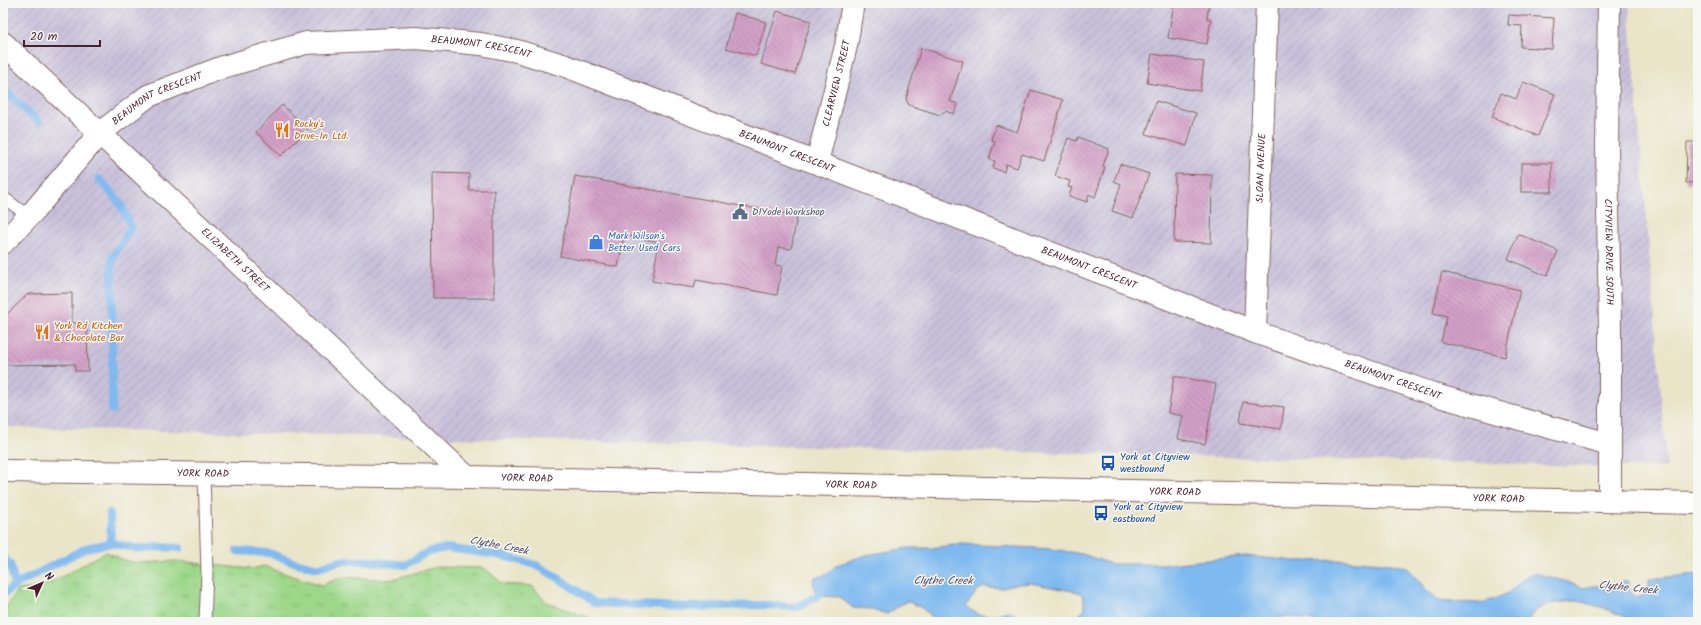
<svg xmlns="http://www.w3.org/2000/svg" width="1701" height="625" font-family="Kalam,sans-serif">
<defs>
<pattern id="industrial-furrows" width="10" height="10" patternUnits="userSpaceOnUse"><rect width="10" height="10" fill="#c7c0d9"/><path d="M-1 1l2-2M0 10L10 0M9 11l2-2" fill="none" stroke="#aca5ba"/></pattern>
<pattern id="grass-tufts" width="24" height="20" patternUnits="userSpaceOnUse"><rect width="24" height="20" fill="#9cd78a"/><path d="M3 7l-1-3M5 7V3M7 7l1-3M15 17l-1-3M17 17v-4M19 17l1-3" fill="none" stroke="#88b877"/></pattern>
<pattern id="building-back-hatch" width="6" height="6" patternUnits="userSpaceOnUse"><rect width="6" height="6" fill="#d3a0c8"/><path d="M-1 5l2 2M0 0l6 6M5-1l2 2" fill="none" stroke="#ad82a3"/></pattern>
</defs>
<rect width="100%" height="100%" fill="#f6f6f2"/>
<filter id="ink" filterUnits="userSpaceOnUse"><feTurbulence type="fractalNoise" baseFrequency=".025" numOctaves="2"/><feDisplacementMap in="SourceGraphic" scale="8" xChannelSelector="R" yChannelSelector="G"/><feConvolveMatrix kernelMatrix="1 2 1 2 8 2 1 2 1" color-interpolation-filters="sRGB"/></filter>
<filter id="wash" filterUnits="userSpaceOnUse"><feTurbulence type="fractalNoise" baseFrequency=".012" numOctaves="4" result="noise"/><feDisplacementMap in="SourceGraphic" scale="16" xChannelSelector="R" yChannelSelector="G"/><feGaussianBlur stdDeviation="0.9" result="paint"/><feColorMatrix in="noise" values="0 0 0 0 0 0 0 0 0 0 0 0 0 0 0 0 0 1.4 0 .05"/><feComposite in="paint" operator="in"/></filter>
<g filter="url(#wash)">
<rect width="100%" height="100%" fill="#eae5c8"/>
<polygon fill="url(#industrial-furrows)" points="3,3 1629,3 1667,468 3,427"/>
<path fill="url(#grass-tufts)" stroke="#737b5a" d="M107,552L121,559L137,563L177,561L251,569L264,566L292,576L322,585L343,577L390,580L436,567L484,568L503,584L532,586L546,602L601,622H3V613L17,590C24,589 33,589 39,587C63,579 84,562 107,552Z"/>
<path fill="#7eb9f0" stroke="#646c8e" d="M961,544L1052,549L1082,554L1111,564H1169L1246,556L1295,561L1343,560L1382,563L1399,565L1409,569L1429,593L1439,601L1449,602L1481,603L1497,598L1508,593L1528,575L1534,573L1568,582L1582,588L1628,581L1630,592L1637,597L1648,592L1649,579L1698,574V622H1637L1604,608L1578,601L1554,603L1536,610L1530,617L1529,622H1316C1296,616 1278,615 1258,621L1261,622H1076L1080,614L1085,609L1083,595L1078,592L1030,583L1010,585L1004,588L984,587L978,590L966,606C979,618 991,617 1007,611L1032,622H936L922,608L907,601L887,614L872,609L853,608L839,597L818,596C814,592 812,582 815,577L824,576L837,565L866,555L909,548H931Z"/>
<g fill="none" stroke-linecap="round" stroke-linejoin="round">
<g stroke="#7eb9f0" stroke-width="8">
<polyline points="3,89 39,122"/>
<polyline points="99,179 120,203 131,227 112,259 112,410"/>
<polyline points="110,513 111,543"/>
<polyline points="237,551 269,553 294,562 318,568 340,561 369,561 405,565 428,552 446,548 498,555 536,565 557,577 595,603 683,607 766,605 797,607 821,594"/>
<polyline points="3,557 10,564 15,585"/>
<polyline points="3,595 15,585 86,548 111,543 139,549 160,547 180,548"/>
</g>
</g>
<g id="blocks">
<g fill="url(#building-back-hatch)">
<polygon points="1174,3 1209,4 1207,19 1211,19 1207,44 1168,38"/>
<polygon points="777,11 811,21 795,74 761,64"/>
<polygon points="735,13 766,22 756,56 726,48"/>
<polygon points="1509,15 1554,18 1552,49 1521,47 1522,26 1508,25"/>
<polygon points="921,48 963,61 950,101 958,104 954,114 945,111 940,115 909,105 906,99"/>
<polygon points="1152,54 1204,62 1200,91 1147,83"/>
<polygon points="1523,82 1555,94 1538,136 1492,117 1501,93 1516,99"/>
<polygon points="1031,90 1063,100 1044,161 1022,154 1017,168 1006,164 1004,172 993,168 995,161 989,159 995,141 991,140 996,125 1017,132"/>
<polygon points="1156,101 1196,113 1187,146 1146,134"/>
<polygon points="282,105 308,129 281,156 256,132"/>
<polygon points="1078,137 1109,149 1103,166 1105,167 1095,197 1089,194 1087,202 1069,196 1072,188 1068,187 1070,181 1055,176 1068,138 1077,141"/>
<polygon points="1687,142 1698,142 1698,183 1686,183"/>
<rect x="1521" y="163" width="31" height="29"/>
<polygon points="1120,164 1149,174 1133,218 1112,211 1121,184 1114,181"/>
<polygon points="432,173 469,174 469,190 494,190 494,298 433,298"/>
<polygon points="1175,174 1212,175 1211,243 1174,242"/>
<polygon points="575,176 797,216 791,249 778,247 775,265 782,266 777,295 696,280 694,288 652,281 659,242 624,235 618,267 560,256"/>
<polygon points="1518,234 1558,251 1547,276 1508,259"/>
<polygon points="1442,272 1520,290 1505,357 1441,342 1447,316 1433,313"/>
<polygon points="72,293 72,323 87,323 88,371 75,371 75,364 3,365 3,318 28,294"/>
<polygon points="1174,376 1216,384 1205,444 1178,439 1183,416 1168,413"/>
<polygon points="1243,402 1284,407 1281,429 1240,423"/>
</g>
</g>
</g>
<g filter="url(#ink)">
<use href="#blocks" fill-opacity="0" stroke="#826462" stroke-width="1"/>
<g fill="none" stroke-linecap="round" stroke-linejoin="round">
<defs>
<g id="lane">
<polyline points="3,197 28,216"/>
<polyline points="204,473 207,573 205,622"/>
</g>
<g id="street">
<path id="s1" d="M1609,3L1607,146L1610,332V500"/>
<path id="s2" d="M817,162L846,46L853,3"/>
<path id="s3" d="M3,243L32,213L100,133L148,96L223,67L306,43L416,38L481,44L517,51L563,65L1255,332L1439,396L1609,444"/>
<path id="s4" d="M1255,332L1267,3"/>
</g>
<g id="secondary">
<path id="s5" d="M3,43L467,477"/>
</g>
<g id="primary">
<path id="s6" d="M3,471L467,477L1698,503"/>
</g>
</defs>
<use href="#lane" stroke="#826462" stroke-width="13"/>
<use href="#street" stroke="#826462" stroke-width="24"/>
<use href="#secondary" stroke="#826462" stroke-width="24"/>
<use href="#primary" stroke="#826462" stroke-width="24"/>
<use href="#lane" stroke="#fff" stroke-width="11"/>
<use href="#street" stroke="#fff" stroke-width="22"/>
<use href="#secondary" stroke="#fff" stroke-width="22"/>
<use href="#primary" stroke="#fff" stroke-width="22"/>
</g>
</g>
<defs>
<symbol id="restaurant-bare" viewBox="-9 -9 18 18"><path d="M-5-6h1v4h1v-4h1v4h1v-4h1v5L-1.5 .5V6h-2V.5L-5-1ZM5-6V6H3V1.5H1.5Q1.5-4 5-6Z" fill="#e8710a" stroke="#f6f6f2" stroke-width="2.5" paint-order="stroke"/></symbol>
<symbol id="civic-bare" viewBox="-9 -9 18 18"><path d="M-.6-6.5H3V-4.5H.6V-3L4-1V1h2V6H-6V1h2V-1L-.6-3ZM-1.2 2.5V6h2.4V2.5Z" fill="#5c6f8a" stroke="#f6f6f2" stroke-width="2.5" paint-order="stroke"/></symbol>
<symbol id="shop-bare" viewBox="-9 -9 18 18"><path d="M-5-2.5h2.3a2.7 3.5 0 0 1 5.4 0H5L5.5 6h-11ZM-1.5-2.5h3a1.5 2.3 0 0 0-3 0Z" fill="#3f7fe0" stroke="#f6f6f2" stroke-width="2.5" paint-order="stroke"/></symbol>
<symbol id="bus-bare" viewBox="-9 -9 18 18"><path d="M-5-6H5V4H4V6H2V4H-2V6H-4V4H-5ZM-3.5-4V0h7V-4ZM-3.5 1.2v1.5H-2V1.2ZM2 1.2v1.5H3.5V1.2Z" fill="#1a4fb4" stroke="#f6f6f2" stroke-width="2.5" paint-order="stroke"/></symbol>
</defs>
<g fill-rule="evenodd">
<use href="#restaurant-bare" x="271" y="119" width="22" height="22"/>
<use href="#civic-bare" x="729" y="201" width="22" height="22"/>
<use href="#shop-bare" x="585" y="231" width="22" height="22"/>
<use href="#restaurant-bare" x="31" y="321" width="22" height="22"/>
<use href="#bus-bare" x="1097" y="452" width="22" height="22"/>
<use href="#bus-bare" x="1090" y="502" width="22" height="22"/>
</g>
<g text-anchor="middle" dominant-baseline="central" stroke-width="3" stroke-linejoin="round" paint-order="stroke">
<g font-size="10" fill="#4a1f2b" stroke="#f6f6f2">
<text stroke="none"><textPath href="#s3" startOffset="550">BEAUMONT CRESCENT</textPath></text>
<text stroke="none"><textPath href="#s2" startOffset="81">CLEARVIEW STREET</textPath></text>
<text stroke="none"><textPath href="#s3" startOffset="214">BEAUMONT CRESCENT</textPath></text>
<text stroke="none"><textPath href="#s3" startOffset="874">BEAUMONT CRESCENT</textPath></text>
<text stroke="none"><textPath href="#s4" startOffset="164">SLOAN AVENUE</textPath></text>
<text stroke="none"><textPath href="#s1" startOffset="249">CITYVIEW DRIVE SOUTH</textPath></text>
<text stroke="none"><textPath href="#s5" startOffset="318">ELIZABETH STREET</textPath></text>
<text stroke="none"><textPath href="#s3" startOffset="1198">BEAUMONT CRESCENT</textPath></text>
<text stroke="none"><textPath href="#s3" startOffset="1522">BEAUMONT CRESCENT</textPath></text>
<text stroke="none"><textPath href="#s6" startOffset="200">YORK ROAD</textPath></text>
<text stroke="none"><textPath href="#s6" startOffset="524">YORK ROAD</textPath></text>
<text stroke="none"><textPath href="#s6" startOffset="848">YORK ROAD</textPath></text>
<text stroke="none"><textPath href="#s6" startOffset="1172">YORK ROAD</textPath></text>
<text stroke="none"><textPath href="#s6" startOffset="1496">YORK ROAD</textPath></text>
</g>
<g font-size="10" fill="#c56008" stroke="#f6f6f2" text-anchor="start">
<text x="294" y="124">Rocky's<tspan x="294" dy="12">Drive-In Ltd.</tspan></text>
<text x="54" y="326">York Rd Kitchen<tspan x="54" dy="12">&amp; Chocolate Bar</tspan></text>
</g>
<g font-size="10" fill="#4e5e75" stroke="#f6f6f2" text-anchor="start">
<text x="752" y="212">DIYode Workshop</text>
</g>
<g font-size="10" fill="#366cbe" stroke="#f6f6f2" text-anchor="start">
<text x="608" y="236">Mark Wilson's<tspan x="608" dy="12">Better Used Cars</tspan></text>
</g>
<g font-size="10" fill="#164399" stroke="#f6f6f2" text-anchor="start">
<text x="1120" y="457">York at Cityview<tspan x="1120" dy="12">westbound</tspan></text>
<text x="1113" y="507">York at Cityview<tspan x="1113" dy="12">eastbound</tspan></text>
</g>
<g font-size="11" font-style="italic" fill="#5a4d66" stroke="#f6f6f2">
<text transform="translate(499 546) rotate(11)">Clythe Creek</text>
<text x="943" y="581">Clythe Creek</text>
<text transform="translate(1628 588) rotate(6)">Clythe Creek</text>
</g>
</g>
<rect width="1701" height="625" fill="none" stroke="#f6f6f2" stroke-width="16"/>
<g transform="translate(42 583) rotate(46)" stroke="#f6f6f2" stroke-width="3" paint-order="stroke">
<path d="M0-3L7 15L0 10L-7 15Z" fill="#4a1f2b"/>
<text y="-6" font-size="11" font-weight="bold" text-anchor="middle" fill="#4a1f2b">N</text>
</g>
<path d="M24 40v6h76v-6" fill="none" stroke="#4a1f2b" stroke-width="2"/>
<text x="30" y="40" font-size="12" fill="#4a1f2b" stroke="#f6f6f2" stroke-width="3" paint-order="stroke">20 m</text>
</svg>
